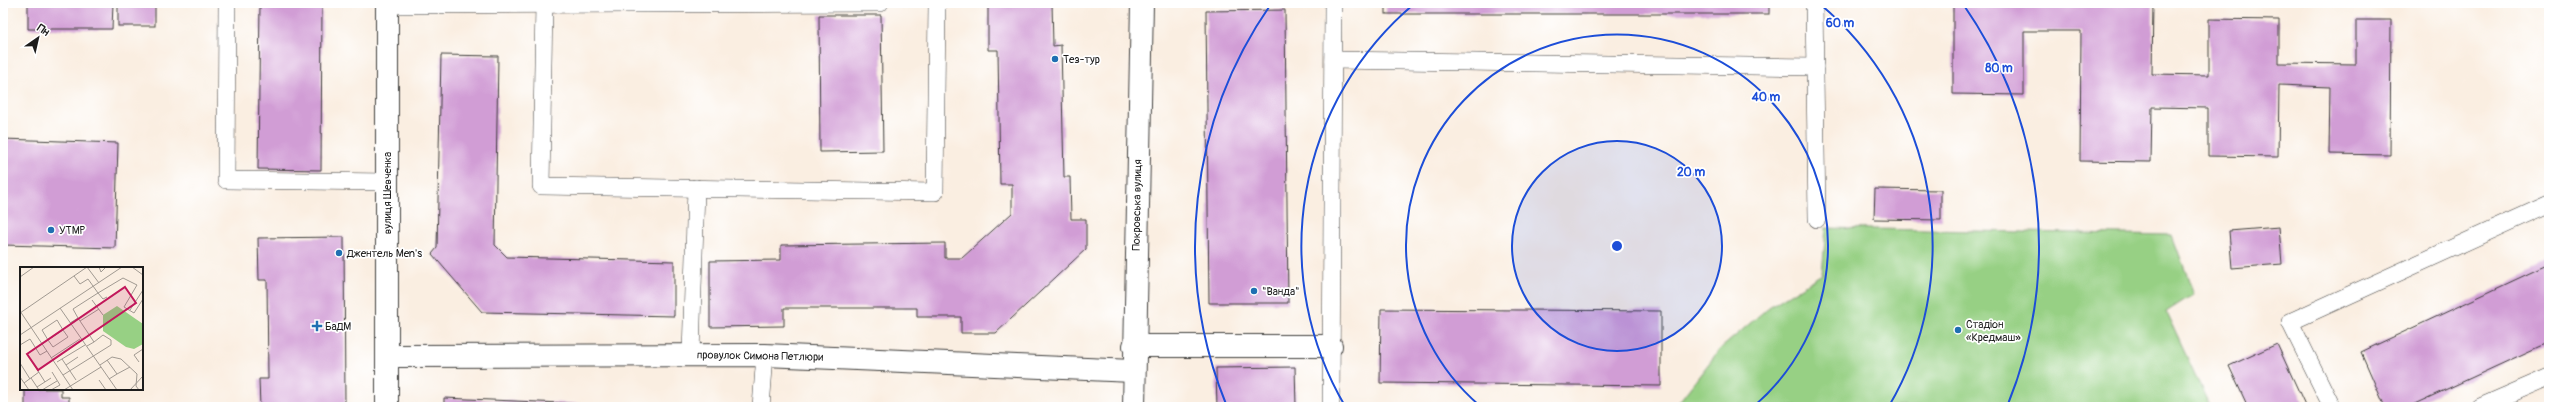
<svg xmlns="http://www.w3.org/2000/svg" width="2552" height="410" font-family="Pangolin,sans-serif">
<rect width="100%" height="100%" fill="#fff"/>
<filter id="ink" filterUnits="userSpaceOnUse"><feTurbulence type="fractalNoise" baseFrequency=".025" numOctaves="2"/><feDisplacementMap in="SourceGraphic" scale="8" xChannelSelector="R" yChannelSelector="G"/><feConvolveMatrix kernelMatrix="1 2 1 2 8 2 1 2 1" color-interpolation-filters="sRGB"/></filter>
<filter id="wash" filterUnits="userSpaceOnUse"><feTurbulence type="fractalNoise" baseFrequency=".012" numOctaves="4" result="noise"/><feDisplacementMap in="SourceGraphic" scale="16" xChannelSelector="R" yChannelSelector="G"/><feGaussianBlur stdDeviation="0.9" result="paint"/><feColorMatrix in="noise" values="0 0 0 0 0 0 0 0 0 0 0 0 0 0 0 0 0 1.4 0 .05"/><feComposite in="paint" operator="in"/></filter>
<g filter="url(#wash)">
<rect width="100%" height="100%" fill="#faeee1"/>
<polygon fill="#97d084" stroke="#5a7650" points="1826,228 2172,235 2194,294 2166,312 2210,407 1675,407 1720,349 1769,307 1822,274"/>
<g id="blocks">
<g fill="#d19dd5">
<polygon points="28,3 113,3 112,29 28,29"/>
<rect x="118" y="3" width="37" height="23"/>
<polygon points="260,3 322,3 321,170 258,169"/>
<polygon points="988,3 1052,3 1053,46 1061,45 1064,177 1070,177 1071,219 1086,219 1086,249 996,333 961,333 961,317 917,317 917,308 784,308 784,326 710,327 710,261 781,260 781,245 945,243 945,258 962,258 1012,213 1012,184 1000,184 998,50 988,50"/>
<rect x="1386" y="3" width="383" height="11"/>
<polygon points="1953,3 2153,3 2152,74 2209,75 2209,19 2279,20 2279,63 2356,64 2356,20 2391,20 2390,155 2329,154 2330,87 2279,85 2278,157 2208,156 2208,108 2152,107 2151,162 2080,161 2081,31 2024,31 2024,95 1953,94"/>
<polygon points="1285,10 1288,303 1209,303 1206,11"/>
<polygon points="819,15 881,15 883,151 820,152"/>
<polygon points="441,55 498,56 495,245 507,257 674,261 674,316 482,312 432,254 437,248"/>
<polygon points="3,139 118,143 115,248 3,245"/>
<polygon points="1875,189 1941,190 1941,220 1874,219"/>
<polygon points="2279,227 2282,264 2232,268 2229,231"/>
<polygon points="344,237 345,407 260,407 259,379 268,379 267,280 259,280 258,238"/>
<polygon points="2549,264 2549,342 2408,407 2385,407 2361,352"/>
<polygon points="1381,309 1661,311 1661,386 1380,383"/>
<polygon points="2277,344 2306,407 2248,407 2229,366"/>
<polygon points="1295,367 1296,407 1217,407 1216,368"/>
<polygon points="25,389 61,389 61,397 69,397 69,407 25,407"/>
<polygon points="444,398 632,406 632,407 444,407"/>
</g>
</g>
</g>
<g filter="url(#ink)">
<use href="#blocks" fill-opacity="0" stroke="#3d3c3a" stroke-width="1"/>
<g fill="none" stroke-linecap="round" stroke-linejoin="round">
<defs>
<g id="lane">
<polyline points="227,3 226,180 387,182"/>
<polyline points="544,3 541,186 935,192 937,3"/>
<polyline points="1814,3 1817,219"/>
<polyline points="387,5 880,3"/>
<polyline points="1333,60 1815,67"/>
<polyline points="691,355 696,188"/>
<polyline points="761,407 765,355"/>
<polyline points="1331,407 1333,3"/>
<polyline points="2332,407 2290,322 2549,204"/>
<polyline points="2480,407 2549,377"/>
</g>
<g id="street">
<polyline points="1134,346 1331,346"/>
<polyline points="388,356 765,355 1133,371"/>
<polyline points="1134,407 1142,3"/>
</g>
<polyline id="secondary" points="387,3 387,407"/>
</defs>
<use href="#lane" stroke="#3d3c3a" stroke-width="18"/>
<use href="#street" stroke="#3d3c3a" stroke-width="24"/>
<use href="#secondary" stroke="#3d3c3a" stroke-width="24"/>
<use href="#lane" stroke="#fff" stroke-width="17"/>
<use href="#street" stroke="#fff" stroke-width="22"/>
<use href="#secondary" stroke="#fff" stroke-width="22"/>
</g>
</g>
<circle cx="1617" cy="246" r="105" fill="#1d4ed8" fill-opacity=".12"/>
<g fill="none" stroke="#1d4ed8" stroke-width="2">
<circle cx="1617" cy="246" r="105"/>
<path d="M1480 406A211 211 0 1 1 1754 406"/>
<path d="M1345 406A316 316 0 0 1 1414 4M1820 4A316 316 0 0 1 1889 406"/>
<path d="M1226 404A422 422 0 0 1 1271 4M1963 4A422 422 0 0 1 2008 404"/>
</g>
<g fill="#1f6fb2" stroke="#fff" stroke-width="1.5">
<circle cx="1055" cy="59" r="4"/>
<circle cx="51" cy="230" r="4"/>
<circle cx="339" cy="253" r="4"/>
<circle cx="1254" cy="291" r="4"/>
<path d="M315 320h4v4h4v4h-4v4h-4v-4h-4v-4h4z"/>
<circle cx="1958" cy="330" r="4"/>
</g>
<g text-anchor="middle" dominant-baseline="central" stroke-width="3.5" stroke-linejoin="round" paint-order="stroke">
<g font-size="11" fill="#1c1c1c" stroke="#fff" text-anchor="start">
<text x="1063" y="59">Тез-тур</text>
<text x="59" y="230">УТМР</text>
<text x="347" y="253">Джентель Men's</text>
<text x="1262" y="291">"Ванда"</text>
<text x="1966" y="324">Стадіон<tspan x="1966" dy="13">«Кредмаш»</tspan></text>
<text x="325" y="326">БаДМ</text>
</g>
<g font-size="11" fill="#1c1c1c" stroke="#fff">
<text transform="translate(387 193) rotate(-90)">вулиця Шевченка</text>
<text transform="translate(1137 205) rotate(-89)">Покровська вулиця</text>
<text transform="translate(760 356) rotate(1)">провулок Симона Петлюри</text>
</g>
</g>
<g transform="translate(20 267)">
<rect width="123" height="123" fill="#faeee1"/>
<path d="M97,39L123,57V77L114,82L106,80L83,64V48Z" fill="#97d084"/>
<path fill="none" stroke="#a19a92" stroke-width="1" d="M67,0L79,16M79,0L81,5L86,0M112,0L123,8M54,9L60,17L68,12L78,26L103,11L117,18L104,40L114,46L123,32M0,10L14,0M72,33L83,48M40,41L97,123M110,43L123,23M0,44L53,123M0,46L67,0M58,51L74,75L67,79M60,54L79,42M50,56L58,51L53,42L78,26L83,32L87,30M0,68L102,0M22,77L43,63L37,53L22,63L28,73L33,80L48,70L43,63M0,78L10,72L20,88L27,84M31,91L60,72M42,92L56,113M87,93L97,107L89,112M37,95L65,78M119,95L114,88L123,82M0,96L10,112M46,98L58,90M80,98L92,90L101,92L117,107L116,119L119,123M15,99L25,115M97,107L110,100M43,108L91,78V73L83,68L74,75M0,110L9,123M11,111L19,123M79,113L86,123M4,116L19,105M17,120L31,111M22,123L37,114M31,123L40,118L32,105M44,123L81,100M110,123L123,109"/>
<path fill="#c2185b" fill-opacity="0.15" stroke="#c2185b" stroke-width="2" d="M105,20L116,36L18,103L7,87Z"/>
<rect width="123" height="123" fill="none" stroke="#1c1c1c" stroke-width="2"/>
</g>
<circle cx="1617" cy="246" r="6" fill="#1d4ed8" stroke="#fff" stroke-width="2"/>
<g font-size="12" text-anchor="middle" font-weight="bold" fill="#1d4ed8" stroke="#fff" stroke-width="3.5" stroke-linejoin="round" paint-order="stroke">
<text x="1840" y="27">60 m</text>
<text x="1999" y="72">80 m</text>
<text x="1766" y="101">40 m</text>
<text x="1691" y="176">20 m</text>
</g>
<rect width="2552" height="410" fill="none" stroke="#fff" stroke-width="16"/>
<g transform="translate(38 38) rotate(34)" stroke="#ffffff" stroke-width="3" paint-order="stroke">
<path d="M0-3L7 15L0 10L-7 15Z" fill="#1c1c1c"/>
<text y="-6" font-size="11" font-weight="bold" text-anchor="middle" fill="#1c1c1c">Пн</text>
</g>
</svg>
